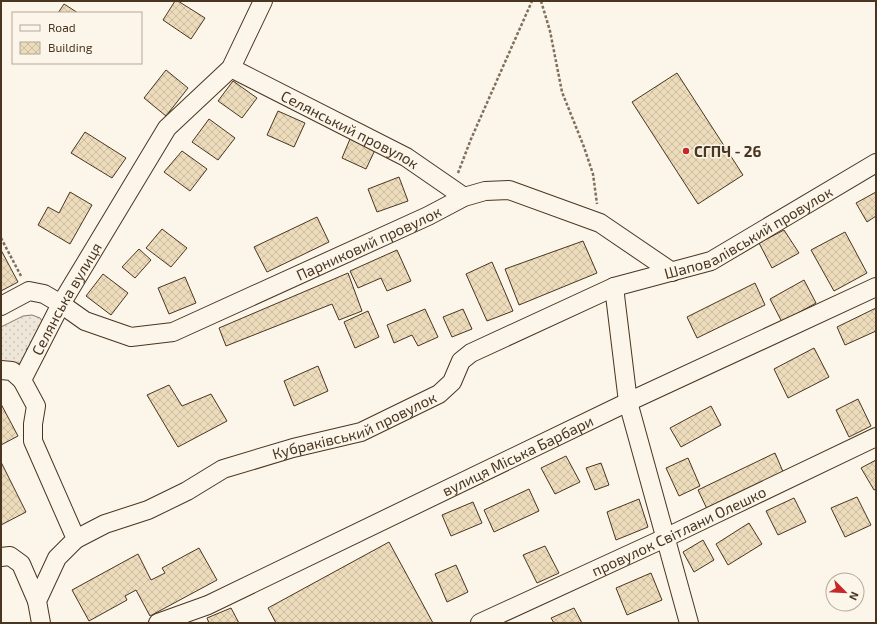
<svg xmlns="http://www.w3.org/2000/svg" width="877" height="624" font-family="'Exo 2',sans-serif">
<defs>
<pattern id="park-dots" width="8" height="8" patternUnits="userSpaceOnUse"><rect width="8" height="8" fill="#ede6d9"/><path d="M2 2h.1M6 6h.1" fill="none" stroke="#cdc6ba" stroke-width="1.8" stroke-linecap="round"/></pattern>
<pattern id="building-cross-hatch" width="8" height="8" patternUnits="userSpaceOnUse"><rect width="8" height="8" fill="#ecdcbc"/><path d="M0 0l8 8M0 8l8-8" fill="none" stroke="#ccbda1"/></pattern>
</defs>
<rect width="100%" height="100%" fill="#fbf6e9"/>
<polygon fill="url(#park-dots)" stroke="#887966" points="32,315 40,318 44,324 34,345 26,349 30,358 1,372 1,327 23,316"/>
<g fill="url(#building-cross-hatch)" stroke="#4a3520">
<polygon points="175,1 178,1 205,18 191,39 163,20"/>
<polygon points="64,4 78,13 58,13"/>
<polygon points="166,70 188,88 166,116 144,98"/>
<polygon points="677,73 743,175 698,204 632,102"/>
<polygon points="233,81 257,98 242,118 218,101"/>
<polygon points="278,111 305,123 294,147 267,135"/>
<polygon points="209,119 235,138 218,160 192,142"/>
<polygon points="85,132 126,158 112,178 71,153"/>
<polygon points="350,139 375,150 366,169 342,158"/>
<polygon points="182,151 207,169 190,191 164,172"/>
<polygon points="399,177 408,201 377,212 368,189"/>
<polygon points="70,192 92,205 70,244 38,225 48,207 59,213"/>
<polygon points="876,192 876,216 867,222 856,203"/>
<polygon points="317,217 329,242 267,272 254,247"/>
<polygon points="162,229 187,248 171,267 146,248"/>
<polygon points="784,230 799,253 772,268 759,243"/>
<polygon points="845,232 867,273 834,291 811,250"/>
<polygon points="583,241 597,273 519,305 505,269"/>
<polygon points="139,249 151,260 135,278 122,267"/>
<polygon points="1,250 18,282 1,291"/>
<polygon points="397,250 411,281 387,291 381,278 358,288 350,271"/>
<polygon points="492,262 513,311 487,321 466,274"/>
<polygon points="348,273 362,311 339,320 332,304 226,346 219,328"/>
<polygon points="103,274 128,293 111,315 86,296"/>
<polygon points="185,277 196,303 169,314 158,288"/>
<polygon points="804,280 816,303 782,322 770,299"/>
<polygon points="755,283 765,305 697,338 687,317"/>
<polygon points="876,308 876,331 845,345 837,327"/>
<polygon points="425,309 438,337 418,346 412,335 394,343 387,325"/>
<polygon points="463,309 472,329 452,337 443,317"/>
<polygon points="368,311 379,337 355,348 344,322"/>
<polygon points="814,348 829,377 788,398 774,369"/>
<polygon points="318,366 328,391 294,406 284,381"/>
<polygon points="169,385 182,406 211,394 227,421 178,447 147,395"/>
<polygon points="858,399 871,426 849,437 836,410"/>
<polygon points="1,404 18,436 1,445"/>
<polygon points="711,406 721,425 681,447 670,428"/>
<polygon points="775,453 784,474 708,511 698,490"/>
<polygon points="566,456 580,482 555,494 541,468"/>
<polygon points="688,458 700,486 679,496 666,468"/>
<polygon points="876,460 876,489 874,490 861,468"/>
<polygon points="1,462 26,512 1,525"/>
<polygon points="601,463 609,485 595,490 586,468"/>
<polygon points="529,489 539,511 494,532 484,510"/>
<polygon points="857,497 871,525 845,537 831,508"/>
<polygon points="794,498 806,522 778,535 766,511"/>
<polygon points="639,499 648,527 616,540 607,512"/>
<polygon points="473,502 482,523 451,536 442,515"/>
<polygon points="749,523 762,544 728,565 716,544"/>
<polygon points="703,540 714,560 694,572 683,552"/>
<polygon points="389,542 433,623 376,623 375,622 372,623 276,623 268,608"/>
<polygon points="545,546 559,573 537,583 523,555"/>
<polygon points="199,548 217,580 150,616 136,590 125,596 127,600 89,621 72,590 138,554 151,580 165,573 162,568"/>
<polygon points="456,565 468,592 447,602 435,574"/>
<polygon points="651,573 662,600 627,615 616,588"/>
<polygon points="231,608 239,623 209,623 207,618"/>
<polygon points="574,608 582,623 554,623 551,618"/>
</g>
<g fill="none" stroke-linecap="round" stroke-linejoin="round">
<defs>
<g id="minor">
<path id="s1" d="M231,68L406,157L464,197"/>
<polyline points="614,287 628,402 689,623"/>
<path id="s2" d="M1,306L29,291L44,294L61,304L85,321L131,337L173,332L428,216L464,197L485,191L509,190L600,223L672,272"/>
<polyline points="1,370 12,371 22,380"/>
<path id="s3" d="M76,539L105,524L148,510L187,491L223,469L293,448L361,432L439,394L452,382L461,361L471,353L614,287L711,261L876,163"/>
<polyline points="1,557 10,556 21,564 37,601"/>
<path id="s4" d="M41,623L37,601L57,558L76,539L33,441V424L36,406L22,380L61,304L167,128L231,68L263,1"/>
<path id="s5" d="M158,623L208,605L628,402L876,287"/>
<path id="s6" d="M480,623L665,538L876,437"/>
</g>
</defs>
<use href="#minor" stroke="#4a3520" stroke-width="20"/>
<g stroke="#7f6f5c" stroke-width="2.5" stroke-dasharray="3 2" stroke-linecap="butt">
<polyline points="541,1 550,31 562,92 584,147 593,174 597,204"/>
<polyline points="458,173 471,139 532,1"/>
<polyline points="1,238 21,276"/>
</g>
<use href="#minor" stroke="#fbf6e9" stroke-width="18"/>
</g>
<circle fill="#c62828" stroke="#fbf6e9" stroke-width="1.5" cx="686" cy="151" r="4"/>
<g text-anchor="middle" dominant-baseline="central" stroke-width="3" stroke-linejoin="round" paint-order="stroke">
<g font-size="15" fill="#4a3520" stroke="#fbf6e9">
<text stroke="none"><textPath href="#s1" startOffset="134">Селянський провулок</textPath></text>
<text stroke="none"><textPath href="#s3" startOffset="750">Шаповалівський провулок</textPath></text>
<text stroke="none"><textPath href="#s2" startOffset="402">Парниковий провулок</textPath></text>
<text stroke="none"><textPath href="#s4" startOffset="361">Селянська вулиця</textPath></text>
<text stroke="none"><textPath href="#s3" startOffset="302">Кубраківський провулок</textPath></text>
<text stroke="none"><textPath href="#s5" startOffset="397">вулиця Міська Барбари</textPath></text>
<text stroke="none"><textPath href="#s6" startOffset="219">провулок Світлани Олешко</textPath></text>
</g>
<g font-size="15" font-weight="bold" fill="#4a3520" stroke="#fbf6e9" text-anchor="start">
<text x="694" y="151">СГПЧ - 26</text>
</g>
</g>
<rect width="877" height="624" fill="none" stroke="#4a3520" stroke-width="4"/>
<rect x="12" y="12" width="130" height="52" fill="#fbf6e9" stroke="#b4a999"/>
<rect x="20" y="25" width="20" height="6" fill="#fbf6e9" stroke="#b4a999"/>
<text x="48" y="32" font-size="12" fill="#4a3520">Road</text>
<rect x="20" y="42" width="20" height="12" fill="url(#building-cross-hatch)" stroke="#b4a999"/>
<text x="48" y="52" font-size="12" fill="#4a3520">Building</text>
<g transform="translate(845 592) rotate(114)"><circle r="19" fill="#fbf6e9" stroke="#b4a999"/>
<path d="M0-3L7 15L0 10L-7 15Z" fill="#c62828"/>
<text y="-6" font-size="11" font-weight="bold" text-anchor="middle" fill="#4a3520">N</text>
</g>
</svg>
